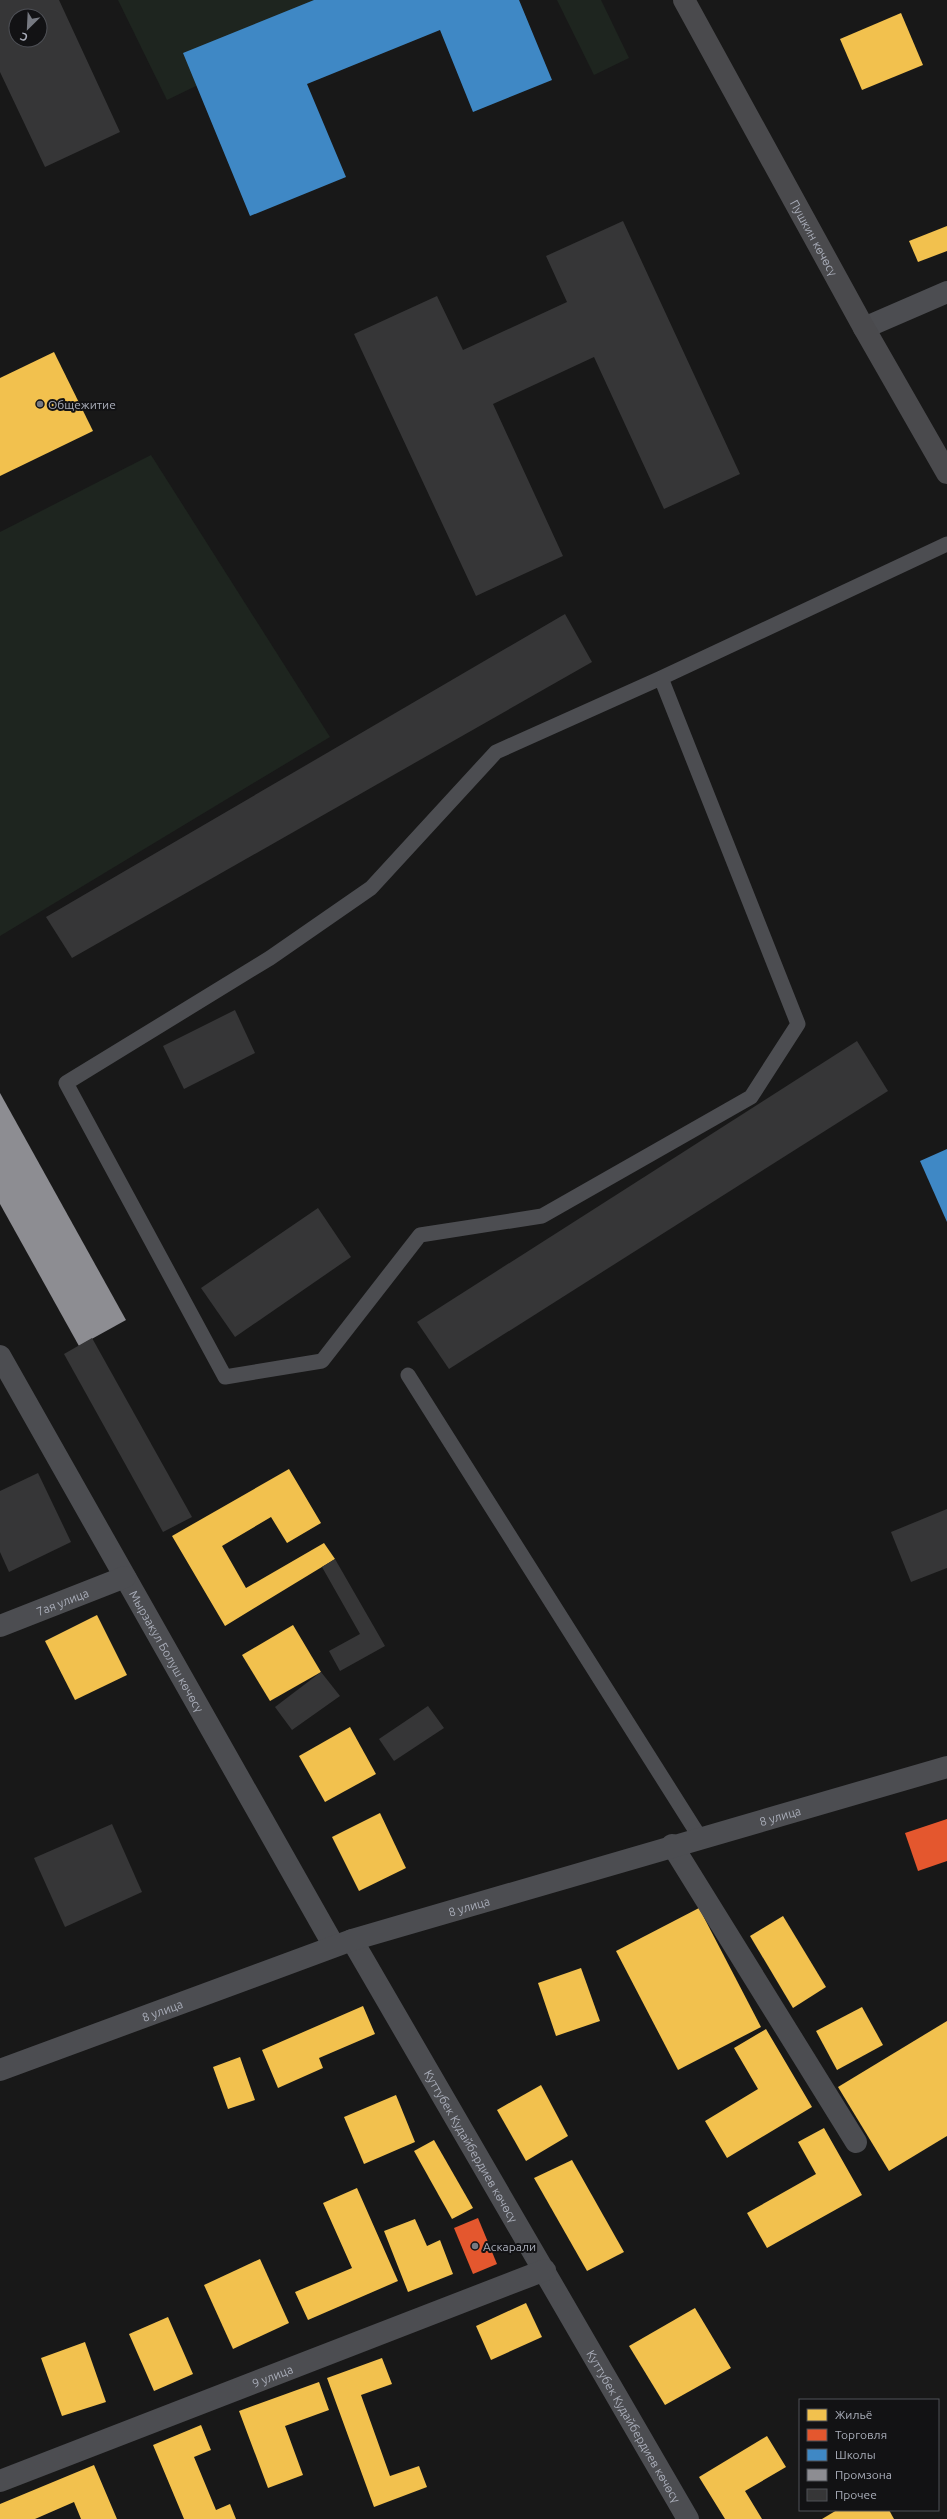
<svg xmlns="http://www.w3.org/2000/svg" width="947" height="2519" font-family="Ubuntu,sans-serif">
<rect width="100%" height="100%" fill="#181818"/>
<g fill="#1e251f">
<polygon points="118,0 374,0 167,100"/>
<polygon points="557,0 601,0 629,58 594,75"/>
<polygon points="151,455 330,737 0,936 0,532"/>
</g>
<g fill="#f2c14e">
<polygon points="901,13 923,65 862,90 840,39"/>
<polygon points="947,226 947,251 918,262 909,241"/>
<polygon points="54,352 93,431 0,476 0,378"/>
<polygon points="289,1469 321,1523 287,1543 271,1517 222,1546 246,1588 324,1543 335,1559 225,1626 172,1536"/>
<polygon points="97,1615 127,1675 75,1700 45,1641"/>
<polygon points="293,1625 321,1672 270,1701 242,1655"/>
<polygon points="350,1727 376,1774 325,1802 299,1756"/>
<polygon points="380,1813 406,1868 359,1891 332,1837"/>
<polygon points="699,1908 761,2027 678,2070 616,1951"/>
<polygon points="783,1916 826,1987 793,2008 750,1936"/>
<polygon points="581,1968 600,2021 556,2036 538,1983"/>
<polygon points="363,2006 375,2034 319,2058 323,2068 278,2088 262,2050"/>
<polygon points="862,2007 883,2045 837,2070 816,2031"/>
<polygon points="947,2021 947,2136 889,2171 838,2087"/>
<polygon points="766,2029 812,2107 727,2158 705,2121 758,2089 734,2048"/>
<polygon points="240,2057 255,2100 228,2109 213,2067"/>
<polygon points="541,2085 568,2136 526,2161 497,2110"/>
<polygon points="396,2095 415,2142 364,2164 344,2117"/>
<polygon points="824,2128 862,2195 767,2248 747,2213 816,2174 798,2142"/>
<polygon points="434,2140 473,2208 452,2219 414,2151"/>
<polygon points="572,2160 624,2252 587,2271 534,2178"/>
<polygon points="357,2188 398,2281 308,2320 295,2292 352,2268 323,2203"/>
<polygon points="415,2219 427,2246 440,2240 453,2274 408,2292 384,2231"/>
<polygon points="260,2259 289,2323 233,2349 204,2285"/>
<polygon points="526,2303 542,2337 491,2360 476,2326"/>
<polygon points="695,2308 731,2368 665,2405 629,2346"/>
<polygon points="168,2317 193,2374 154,2391 129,2334"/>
<polygon points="85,2342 106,2402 62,2416 41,2358"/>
<polygon points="382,2358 392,2384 361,2395 390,2476 419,2466 427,2487 374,2507 327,2378"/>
<polygon points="319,2382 329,2410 285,2426 303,2475 268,2488 239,2411"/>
<polygon points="201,2425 211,2450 194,2457 216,2510 230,2504 236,2519 184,2519 153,2445"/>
<polygon points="767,2436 786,2467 745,2491 762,2519 725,2519 699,2477"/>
<polygon points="94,2465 117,2519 81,2519 74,2502 35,2519 0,2519 0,2504"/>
<polygon points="837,2510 889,2510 894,2519 822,2519"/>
</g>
<g fill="#e4572e">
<polygon points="947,1819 947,1861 918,1871 905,1833"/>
<polygon points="478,2218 497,2264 473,2274 454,2228"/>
</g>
<g fill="#3f88c5">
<polygon points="314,0 519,0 552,80 473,112 440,30 307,84 346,177 250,216 183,53"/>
<polygon points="947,1149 947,1222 920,1161"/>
</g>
<polygon fill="#8d8d92" points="0,1093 126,1320 79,1346 0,1204"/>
<g fill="#363637" fill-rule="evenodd">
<path d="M0,0H59L120,132L45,167L0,72ZM16,16H40V40H16Z"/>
<polygon points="623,221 740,474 664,509 594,357 493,404 563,556 476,596 354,334 437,296 463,350 567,302 546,256"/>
<polygon points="565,614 592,662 72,958 46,917"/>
<polygon points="235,1010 255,1053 184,1089 163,1046"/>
<polygon points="857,1041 888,1091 449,1369 417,1322"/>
<polygon points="318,1208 351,1257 235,1337 201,1288"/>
<polygon points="92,1338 192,1517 163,1532 64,1354"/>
<polygon points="38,1473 71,1542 9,1572 0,1552 0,1491"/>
<polygon points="947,1509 947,1568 911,1582 891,1532"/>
<polygon points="335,1559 385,1646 340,1671 329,1651 360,1634 322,1567"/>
<polygon points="321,1672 340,1696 292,1730 275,1707"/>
<polygon points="428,1706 444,1728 394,1761 379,1739"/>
<polygon points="112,1824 142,1892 65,1927 34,1858"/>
</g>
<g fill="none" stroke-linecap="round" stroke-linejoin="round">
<g stroke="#4c4d51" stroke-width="15">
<polyline points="661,678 798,1024 751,1097 542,1216 420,1235 322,1361 225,1377 66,1083 270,958 371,888 496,752 661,678 947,544"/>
<polyline points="408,1375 701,1839"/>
</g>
<g stroke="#4c4d51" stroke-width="22">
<polyline points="864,328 947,292"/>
<path id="s1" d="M0,1356L334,1946"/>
<path id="s2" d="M0,1626L125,1577"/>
<polyline points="672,1845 856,2142"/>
<path id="s3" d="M352,1940L688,2519"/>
<path id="s4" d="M0,2070L352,1940L947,1767"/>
<path id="s5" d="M0,2481L545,2270"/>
</g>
<path stroke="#4a4a4d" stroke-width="22" id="s6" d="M684,0L864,328L947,473"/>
</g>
<g fill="#767981" stroke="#121214" stroke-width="1.5">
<circle cx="40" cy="404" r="4"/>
<circle cx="475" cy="2246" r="4"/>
</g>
<g text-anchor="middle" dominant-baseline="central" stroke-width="4" stroke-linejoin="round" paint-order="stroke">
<g font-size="12" fill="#a9adb9" stroke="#121214">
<text stroke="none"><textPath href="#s6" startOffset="271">Пушкин көчөсү</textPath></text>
<text stroke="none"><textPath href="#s2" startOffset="67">7ая улица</textPath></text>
<text stroke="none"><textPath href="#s1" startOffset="339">Мырзакул Болуш көчөсү</textPath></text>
<text stroke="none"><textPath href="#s4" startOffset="821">8 улица</textPath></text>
<text stroke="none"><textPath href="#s4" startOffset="497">8 улица</textPath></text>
<text stroke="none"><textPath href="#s4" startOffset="173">8 улица</textPath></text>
<text stroke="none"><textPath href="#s3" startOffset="238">Куттубек Кудайбердиев көчөсү</textPath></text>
<text stroke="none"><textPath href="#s5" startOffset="292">9 улица</textPath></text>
<text stroke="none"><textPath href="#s3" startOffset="562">Куттубек Кудайбердиев көчөсү</textPath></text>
</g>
<g font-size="12" fill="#a9adb9" stroke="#121214" text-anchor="start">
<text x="48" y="404">Общежитие</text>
<text x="483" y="2246">Аскарали</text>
</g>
</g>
<rect x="799" y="2399" width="140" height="112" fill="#121214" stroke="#4e5056"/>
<rect x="807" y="2409" width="20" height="12" fill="#f2c14e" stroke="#4e5056"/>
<text x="835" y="2419" font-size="12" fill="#a9adb9">Жильё</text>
<rect x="807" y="2429" width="20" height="12" fill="#e4572e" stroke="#4e5056"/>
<text x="835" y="2439" font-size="12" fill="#a9adb9">Торговля</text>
<rect x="807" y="2449" width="20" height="12" fill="#3f88c5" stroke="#4e5056"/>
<text x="835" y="2459" font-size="12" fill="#a9adb9">Школы</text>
<rect x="807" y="2469" width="20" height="12" fill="#8d8d92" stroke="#4e5056"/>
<text x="835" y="2479" font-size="12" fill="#a9adb9">Промзона</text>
<rect x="807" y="2489" width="20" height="12" fill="#363637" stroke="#4e5056"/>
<text x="835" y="2499" font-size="12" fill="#a9adb9">Прочее</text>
<g transform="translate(28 28) rotate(204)"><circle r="19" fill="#121214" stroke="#4e5056"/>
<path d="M0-3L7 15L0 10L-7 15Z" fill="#767981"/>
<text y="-6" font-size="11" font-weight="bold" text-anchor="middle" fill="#a9adb9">С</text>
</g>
</svg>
